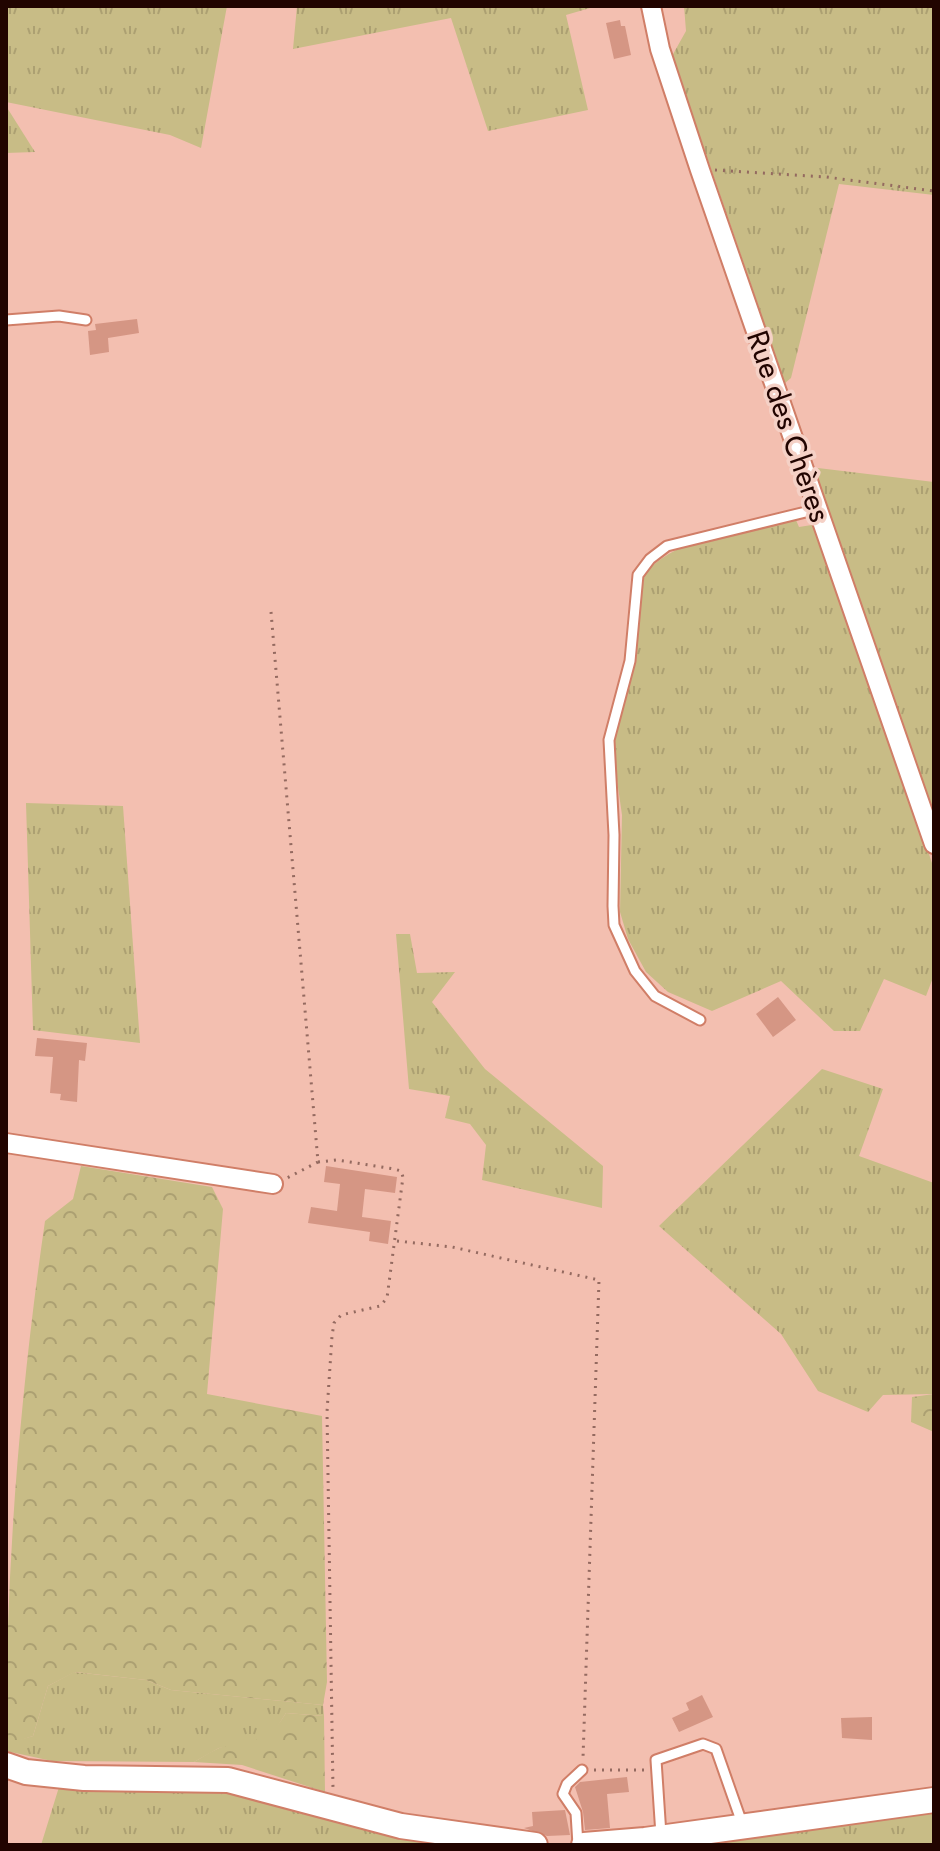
<svg xmlns="http://www.w3.org/2000/svg" width="940" height="1851" font-family="Jost,sans-serif">
<defs>
<pattern id="grass-tufts" width="24" height="20" patternUnits="userSpaceOnUse" patternTransform="scale(2)"><rect width="24" height="20" fill="#c8bc86"/><path d="M3 7l-1-3M5 7V3M7 7l1-3M15 17l-1-3M17 17v-4M19 17l1-3" fill="none" stroke="#aca072"/></pattern>
<pattern id="forest-crowns" width="20" height="18" patternUnits="userSpaceOnUse" patternTransform="scale(2)"><rect width="20" height="18" fill="#c8bc86"/><path d="M2 6a3 3 0 1 1 6 0M12 15a3 3 0 1 1 6 0" fill="none" stroke="#aca072"/></pattern>
</defs>
<rect width="100%" height="100%" fill="#f3bfb0"/>
<g fill="url(#grass-tufts)">
<polygon points="6,6 227,6 201,148 170,135 6,102"/>
<polygon points="297,6 597,6 566,15 588,110 488,131 451,18 293,49"/>
<polygon points="684,6 934,6 934,195 839,184 791,378 785,383 672,56 686,31"/>
<polygon points="6,106 35,152 6,153"/>
<polygon points="818,468 934,482 934,816 816,473"/>
<path d="M796,520L799,527L818,524L934,869V975L926,996L884,979L860,1031H834L781,981L712,1011L668,992L646,972L628,939L620,912L622,815L613,752L645,573C680,534 747,531 796,520Z"/>
<polygon points="26,803 123,806 140,1043 33,1030"/>
<polygon points="396,934 410,934 417,973 455,972 432,1002 485,1069 603,1166 602,1208 482,1180 486,1145 470,1124 445,1118 450,1096 409,1089"/>
<polygon points="822,1069 883,1089 859,1156 934,1183 934,1394 883,1395 868,1412 818,1391 781,1334 659,1226"/>
<polygon points="74,1672 146,1680 171,1690 323,1705 324,1716 286,1713 274,1732 258,1742 219,1748 194,1762 52,1761 6,1751 6,1739 15,1741 33,1736 48,1686"/>
<polygon points="59,1787 212,1789 349,1825 445,1845 41,1845"/>
<polygon points="934,1813 934,1845 694,1845"/>
</g>
<g fill="url(#forest-crowns)">
<path d="M81,1166L212,1187L223,1209L207,1394L322,1416L327,1682L323,1705L171,1690L146,1680L75,1672L48,1686L33,1736L15,1742L6,1739C6,1566 20,1393 45,1221L73,1199Z"/>
<polygon points="934,1394 934,1432 911,1422 912,1397"/>
<path d="M286,1713L324,1716L325,1792L242,1765L194,1762C203,1757 213,1750 222,1747C255,1739 266,1745 286,1713Z"/>
</g>
<g fill="#d59684">
<polygon points="620,20 621,26 625,26 631,55 614,59 606,23"/>
<polygon points="137,319 139,333 108,338 109,352 90,355 88,331 96,330 95,324"/>
<polygon points="778,997 796,1020 773,1037 756,1014"/>
<polygon points="37,1038 87,1043 85,1061 79,1060 77,1102 60,1100 61,1094 50,1093 53,1057 35,1056"/>
<polygon points="326,1166 397,1177 395,1193 365,1189 362,1217 391,1221 388,1244 369,1241 370,1232 308,1223 311,1207 337,1211 340,1184 324,1182"/>
<polygon points="702,1695 713,1717 679,1732 672,1718 689,1710 686,1703"/>
<polygon points="872,1717 872,1740 842,1738 841,1718"/>
<polygon points="627,1777 629,1792 607,1794 610,1828 585,1830 583,1812 575,1787 580,1782"/>
<polygon points="565,1810 570,1835 547,1836 524,1828 533,1826 532,1812"/>
</g>
<g fill="none" stroke-linecap="round" stroke-linejoin="round">
<defs>
<g id="lane">
<polyline points="6,320 59,316 86,320"/>
<polyline points="700,1020 655,996 635,971 614,925 613,906 614,835 609,740 630,661 638,575 650,559 667,546 818,509"/>
<polyline points="661,1835 656,1760 703,1744 716,1749 743,1826"/>
<polyline points="578,1845 576,1813 563,1794 567,1784 582,1770"/>
</g>
<g id="street">
<polyline points="651,6 660,49 700,170 934,844"/>
<polyline points="6,1143 273,1184"/>
</g>
<g id="secondary">
<polyline points="6,1765 26,1772 84,1778 228,1780 401,1826 535,1845"/>
<polyline points="584,1845 645,1840 934,1800"/>
</g>
</defs>
<use href="#lane" stroke="#d07e67" stroke-width="13"/>
<use href="#street" stroke="#d07e67" stroke-width="22"/>
<use href="#secondary" stroke="#d07e67" stroke-width="28"/>
<g stroke="#946a60" stroke-width="3" stroke-dasharray="2 6" stroke-linecap="butt">
<polyline points="715,170 826,177 934,191"/>
<polyline points="271,612 318,1162 287,1178"/>
<polyline points="318,1162 337,1160 394,1169 401,1171 403,1177 387,1298 380,1306 341,1315 334,1323 332,1336 327,1412 333,1789"/>
<polyline points="397,1241 452,1247 599,1280 583,1758"/>
<polyline points="594,1770 646,1770"/>
</g>
<use href="#lane" stroke="#fff" stroke-width="9"/>
<use href="#street" stroke="#fff" stroke-width="18"/>
<use href="#secondary" stroke="#fff" stroke-width="24"/>
</g>
<g text-anchor="middle" dominant-baseline="central" stroke-width="7" stroke-linejoin="round" paint-order="stroke">
<g font-size="30" fill="#210400" stroke="#f5d1c6">
<text transform="translate(789 426) rotate(71)">Rue des Chères</text>
</g>
</g>
<rect width="940" height="1851" fill="none" stroke="#210400" stroke-width="16"/>
</svg>
